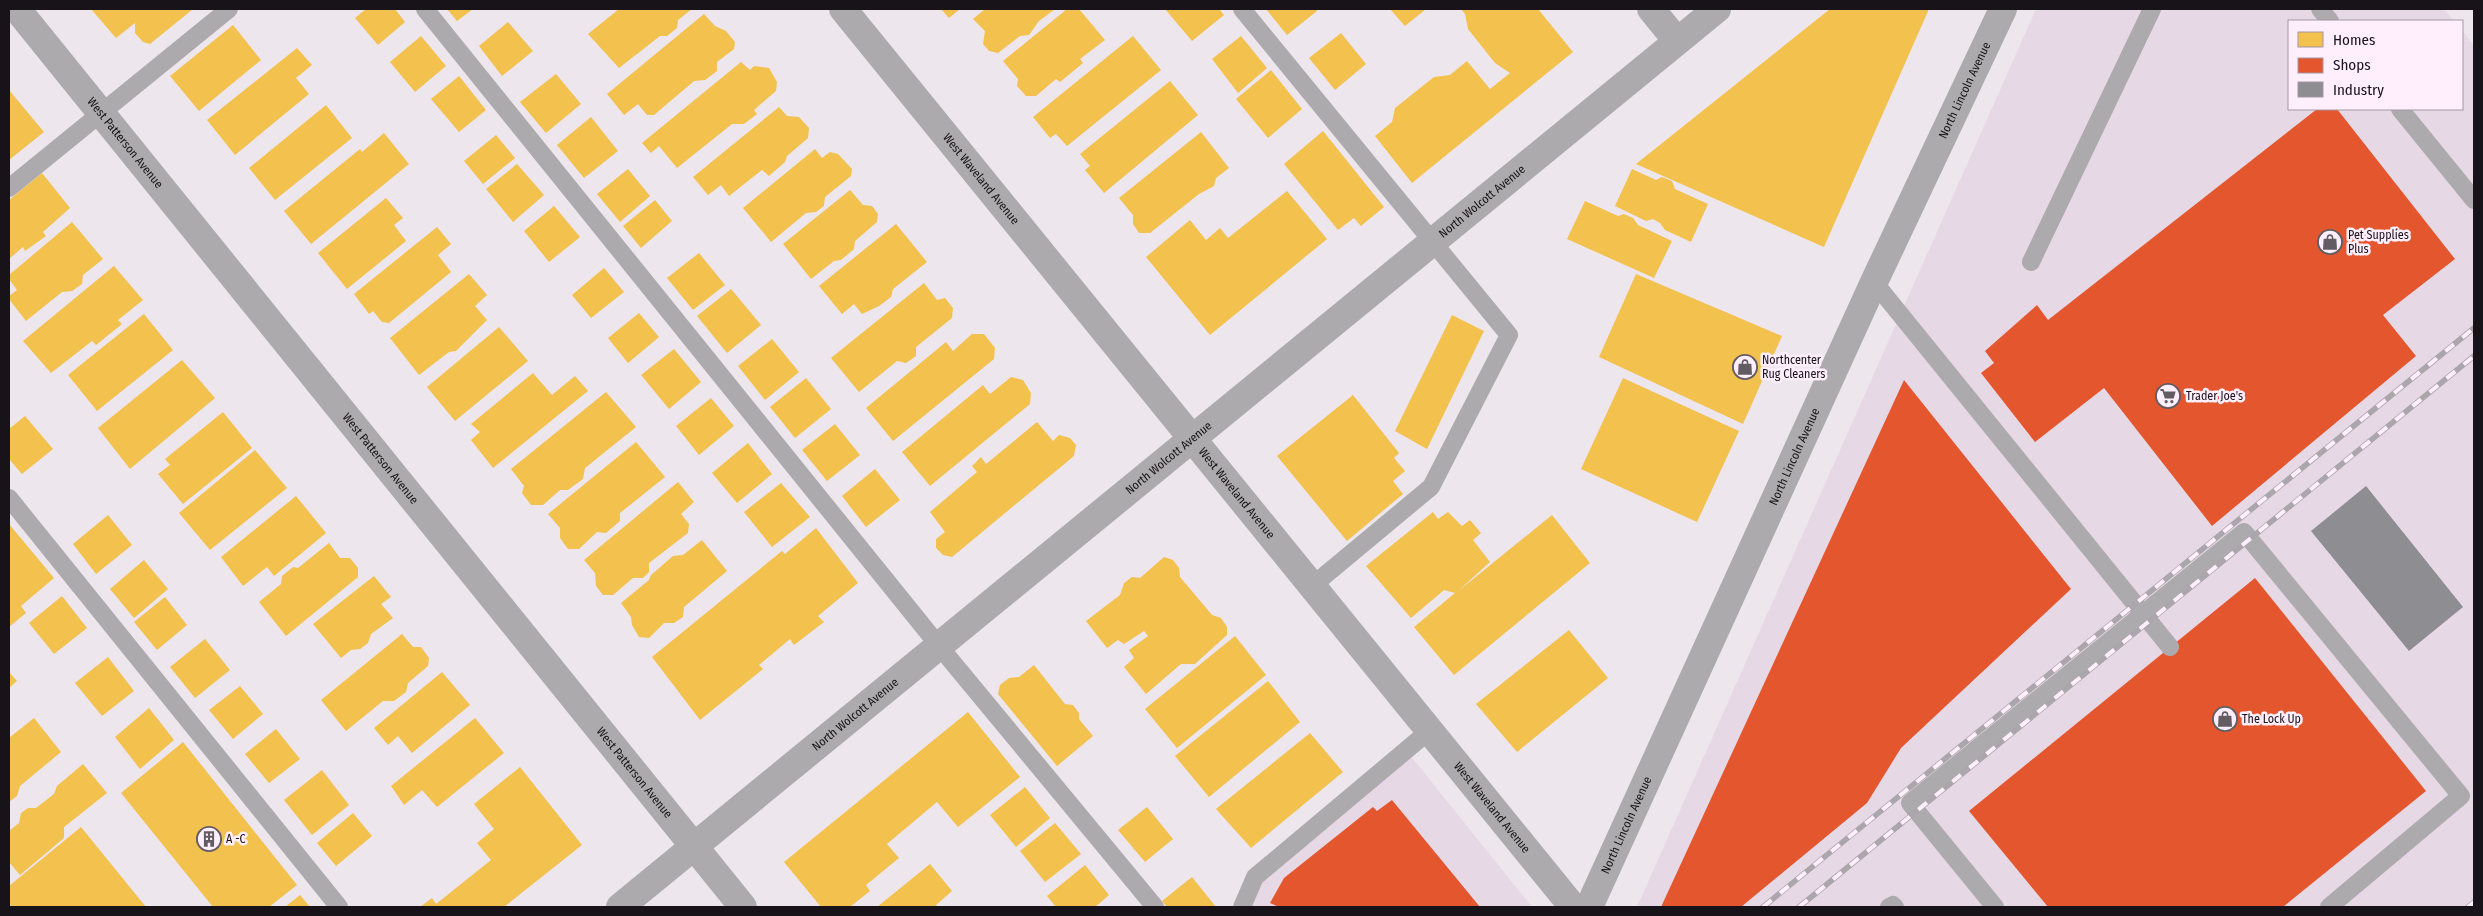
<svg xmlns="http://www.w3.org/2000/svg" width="2483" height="916" font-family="'Fira Sans Condensed',sans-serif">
<rect width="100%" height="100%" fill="#eee6ed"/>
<g fill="#e7d8e5">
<polygon points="2036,9 2444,9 2454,21 2289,21 2289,109 2462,109 2462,30 2474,46 2474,907 1637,907"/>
<polygon points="1406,750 1532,907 1242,907 1255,877"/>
</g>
<g fill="#f2c14e">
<polygon points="91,9 193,9 150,44 143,42 135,33 135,23 116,38"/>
<polygon points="366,9 395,9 405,22 378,45 355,18"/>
<polygon points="447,9 473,9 457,21"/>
<polygon points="619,9 692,9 678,20 677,28 667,36 660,36 619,68 588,34"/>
<polygon points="941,9 960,9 949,18"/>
<polygon points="985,9 1055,9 1039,21 1029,35 1020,36 998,53 989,51 983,44 985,31 973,19"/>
<polygon points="1067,9 1079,9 1105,40 1080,59 1083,63 1060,82 1056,79 1036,96 1026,96 1017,86 1018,79 1003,61"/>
<polygon points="1165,9 1219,9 1224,15 1192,41"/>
<polygon points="1266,9 1316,9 1317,11 1287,35"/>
<polygon points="1390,9 1426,9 1405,26"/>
<polygon points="1461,9 1538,9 1573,52 1412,183 1375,136 1392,122 1395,108 1434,77 1450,75 1467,61 1490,89 1510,73 1495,63 1468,29 1465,14"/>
<polygon points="1830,9 1929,9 1824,247 1636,164"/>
<polygon points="704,14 715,26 726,31 735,42 734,49 717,62 717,71 705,80 694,81 654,115 647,115 638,104 624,115 607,94"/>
<polygon points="508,22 533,51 502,76 479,46"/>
<polygon points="233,25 261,60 199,111 170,76"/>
<polygon points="1341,33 1366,64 1335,90 1309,58"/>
<polygon points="421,36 446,66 415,92 390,62"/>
<polygon points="1133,36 1161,70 1067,146 1056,134 1050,138 1033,117"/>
<polygon points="1241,36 1267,68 1238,93 1212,59"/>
<polygon points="297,48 312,65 296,78 309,94 235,155 207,120"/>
<polygon points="741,62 750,70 754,66 769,68 777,82 776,91 754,110 757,114 744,124 732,124 677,168 659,146 651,153 642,143"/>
<polygon points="1271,70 1302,109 1268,138 1236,99"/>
<polygon points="556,74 581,104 546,133 520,102"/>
<polygon points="459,76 486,110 459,132 431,99"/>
<polygon points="1170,81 1198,115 1104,193 1085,170 1090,166 1080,154"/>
<polygon points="9,90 44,132 9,160"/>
<polygon points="326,105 352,138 275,200 249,168"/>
<polygon points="779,107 787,116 799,117 809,128 808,138 787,156 785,162 769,176 762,170 729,196 721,185 708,195 693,177"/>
<polygon points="591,117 618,151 584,178 557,145"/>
<polygon points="1323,131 1384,207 1361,226 1354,218 1338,230 1284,164"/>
<polygon points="1201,132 1229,168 1216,178 1214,186 1199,194 1150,233 1139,233 1133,224 1133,215 1119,198"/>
<polygon points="384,133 409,164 311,244 284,211 360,149 362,152"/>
<polygon points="496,135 515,158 483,184 464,161"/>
<polygon points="815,149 822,158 830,152 838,154 852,169 851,176 825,197 824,206 816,212 806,213 771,242 743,208"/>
<polygon points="517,164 544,195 513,222 486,189"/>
<polygon points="628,169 650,196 620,222 597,194"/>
<polygon points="1632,169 1656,180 1662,177 1672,181 1675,189 1708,204 1691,242 1665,230 1660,223 1653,219 1646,221 1615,206"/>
<polygon points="42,173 70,208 43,232 46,236 25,251 23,247 9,259 9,200"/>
<polygon points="850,190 863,205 872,206 878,214 877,222 855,241 854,249 841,260 834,261 811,279 783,244"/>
<polygon points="1287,191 1327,239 1210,335 1146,257 1190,220 1206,240 1220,228 1228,238"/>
<polygon points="386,198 403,218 394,225 406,241 347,289 318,253"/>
<polygon points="655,200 672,221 641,248 623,226"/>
<polygon points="1585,201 1618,216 1624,214 1633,218 1638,225 1672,241 1654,278 1567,239"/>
<polygon points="554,206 580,237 549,262 524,231"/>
<polygon points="72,222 103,259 83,275 82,284 72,291 62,292 26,321 9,299 9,296 17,290 9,279 9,275"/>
<polygon points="896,224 927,262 893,289 891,297 879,306 862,314 854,304 842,314 819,286"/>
<polygon points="437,227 451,244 438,255 451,272 389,323 382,322 373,311 369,314 354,294"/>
<polygon points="699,253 725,285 693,310 667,278"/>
<polygon points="114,266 143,300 118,320 122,324 96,345 92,341 51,373 23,341"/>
<polygon points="604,268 624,292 591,318 572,295"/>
<polygon points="469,274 487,295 475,306 487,320 456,351 449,352 419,375 390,338"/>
<polygon points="1636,274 1782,336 1743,424 1599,357"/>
<polygon points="924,283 937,300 945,298 953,308 952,318 916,347 916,356 906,363 897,361 859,392 831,358"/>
<polygon points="731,289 761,325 727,353 697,316"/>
<polygon points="639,313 659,337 628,363 608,338"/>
<polygon points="144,314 173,350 97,411 68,375"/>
<polygon points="1452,315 1484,331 1427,449 1395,431"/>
<polygon points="499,327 528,361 455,421 427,387"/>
<polygon points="972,334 984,334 995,348 994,359 893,441 866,408 946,342 953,351"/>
<polygon points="772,339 799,372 765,400 738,366"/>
<polygon points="674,349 701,382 669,409 641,375"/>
<polygon points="182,360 215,398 130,469 98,428"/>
<polygon points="533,373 552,395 575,376 588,391 493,468 471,440 480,432 471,424"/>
<polygon points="1011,377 1023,380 1031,393 1030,404 930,486 902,452 983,385 990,394"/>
<polygon points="806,378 831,409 795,438 770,407"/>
<polygon points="1623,378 1739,431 1697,522 1581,469"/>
<polygon points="606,392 636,427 585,468 583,479 568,490 560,490 543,505 531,505 522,493 524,486 511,469"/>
<polygon points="1353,395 1399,453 1394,458 1405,471 1393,481 1403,494 1347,541 1277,456"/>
<polygon points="711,398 734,426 699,455 676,426"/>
<polygon points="223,412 252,448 183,504 158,474 170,465 165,459"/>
<polygon points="25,416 53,449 22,474 9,459 9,429"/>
<polygon points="1037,422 1053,441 1059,435 1070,438 1076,445 1074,456 952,557 943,555 936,548 936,539 945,532 930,512 977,472 972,466 981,457 986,464"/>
<polygon points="835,424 860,455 827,481 802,450"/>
<polygon points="636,442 665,477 620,513 620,521 606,533 597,532 579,549 568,549 560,538 560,528 548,514"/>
<polygon points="748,443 772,474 737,503 712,473"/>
<polygon points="255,450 287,488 210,550 179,513"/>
<polygon points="875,469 900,500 866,527 842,496"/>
<polygon points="678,482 694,502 681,514 689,524 688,533 649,563 649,572 643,578 633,578 613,595 603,595 596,586 595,573 584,560"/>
<polygon points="781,483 810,517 772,547 744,512"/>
<polygon points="296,496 326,533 274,576 267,567 243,586 221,557"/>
<polygon points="1433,512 1438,519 1448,512 1462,526 1470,520 1481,533 1473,540 1490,562 1457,592 1552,515 1590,563 1454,675 1414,627 1455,593 1444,590 1411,618 1366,566"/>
<polygon points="108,515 132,545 96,574 73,544"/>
<polygon points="9,524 54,578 21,606 26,613 9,627"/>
<polygon points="816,528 858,583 818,616 824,622 794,645 790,639 759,665 763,669 700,720 652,657 782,551 785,554"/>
<polygon points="702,540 727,571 684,607 683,617 674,623 664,623 649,638 639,637 632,625 631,617 621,603 649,580 651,575 673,556 683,555"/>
<polygon points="329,543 340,558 350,558 358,568 358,577 286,636 259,602 281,584 282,576 293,567 298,568"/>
<polygon points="1164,557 1173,560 1179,568 1180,577 1212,615 1221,618 1227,627 1227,635 1195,664 1181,664 1146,694 1124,667 1134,658 1129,650 1148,636 1144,631 1124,644 1118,640 1107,648 1086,621 1120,595 1124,583 1132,577 1140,578"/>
<polygon points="144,560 168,589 134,618 110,589"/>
<polygon points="374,576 391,597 381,604 393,618 371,634 368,643 360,649 351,650 341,658 313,624"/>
<polygon points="62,596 87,628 54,654 29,623"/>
<polygon points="165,597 187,625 157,650 134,622"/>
<polygon points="1569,630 1608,678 1517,752 1476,704"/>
<polygon points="402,634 413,647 421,647 429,658 428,666 408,683 406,692 394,701 383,701 346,731 321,700"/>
<polygon points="1235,636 1266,675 1177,748 1145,709"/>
<polygon points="205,639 230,670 195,698 170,667"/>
<polygon points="108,657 134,691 102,716 75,683"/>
<polygon points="1034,665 1065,704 1073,705 1079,713 1079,719 1093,736 1057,766 998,694 1000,685 1009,678 1019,677"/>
<polygon points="9,672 17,681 9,688"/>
<polygon points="442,672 470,705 412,753 398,736 388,745 374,728"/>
<polygon points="1268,681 1300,722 1209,797 1175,756"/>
<polygon points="240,686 263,714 233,739 209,710"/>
<polygon points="149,708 174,740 140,769 115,737"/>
<polygon points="968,712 1020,777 958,827 937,802 887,844 899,858 866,885 870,891 850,907 821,907 784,862"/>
<polygon points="34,718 61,752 20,786 17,796 9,802 9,738"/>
<polygon points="475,718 504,753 437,807 422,790 404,805 391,786"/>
<polygon points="276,729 300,759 269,783 245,754"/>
<polygon points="1310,733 1343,772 1251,848 1216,809"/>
<polygon points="183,742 297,885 269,907 213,907 121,793"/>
<polygon points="83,764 107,793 64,827 64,838 20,875 9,862 9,831 19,823 21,813 28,808 36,808 54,794 57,786"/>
<polygon points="520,767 582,845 504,907 420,907 432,898 436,904 491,860 477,843 494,829 474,804"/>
<polygon points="322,770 349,805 312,835 284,800"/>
<polygon points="1025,787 1050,818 1016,847 990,815"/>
<polygon points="1147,807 1173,839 1145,862 1118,830"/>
<polygon points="353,813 372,836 336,866 317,843"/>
<polygon points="1055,823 1081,854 1045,882 1020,851"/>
<polygon points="81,827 146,907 12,907 9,904 9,886"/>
<polygon points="930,864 952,891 936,905 938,907 877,907"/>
<polygon points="1085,865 1109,895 1095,907 1056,907 1047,896"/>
<polygon points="1192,877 1216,907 1167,907 1162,901"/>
<polygon points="300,895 310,907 285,907"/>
</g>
<g fill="#e4572e">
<polygon points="2317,109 2337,109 2455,259 2383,315 2416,356 2212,526 2104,388 2035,442 1981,373 1994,363 1985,351 2037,305 2048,320"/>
<polygon points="1904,380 2071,589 1901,748 1867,803 1741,907 1661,907"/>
<polygon points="2255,578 2426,791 2283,907 2048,907 1969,811"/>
<polygon points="1392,800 1480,907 1279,907 1270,903 1284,878 1373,807 1377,811"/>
</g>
<polygon fill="#8d8d92" points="2366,486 2463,607 2409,651 2311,531"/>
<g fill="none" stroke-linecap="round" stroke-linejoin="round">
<g stroke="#adaaae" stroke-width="18">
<polyline points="425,9 939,646 1155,907"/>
<polyline points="1242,9 1509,335 1431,487 1312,586"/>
<polyline points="2320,9 2330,21"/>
<polyline points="2400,109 2474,200"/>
<polyline points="9,188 229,9"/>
<polyline points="2031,262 2152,9"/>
<polyline points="1874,282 2170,647"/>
<polyline points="9,498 339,907"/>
<polyline points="1242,907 1255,877 1429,731"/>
<polyline points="1889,907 1893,905 1895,907"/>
<polyline points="1995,907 1910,803 2244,532 2461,796 2329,907"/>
</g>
<g stroke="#adaaae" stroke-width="28">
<path id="s1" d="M17,9L743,907"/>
<path id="s2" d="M843,9L1573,907"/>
<polyline points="1651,9 1677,41"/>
<path id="s3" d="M620,907L1717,9"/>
</g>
<path stroke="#adaaad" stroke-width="28" id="s4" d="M1589,907L1874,282L2003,9"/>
<defs>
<g id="rail">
<polyline points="1763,907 2474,328"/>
<polyline points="1799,907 2474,356"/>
<polyline points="2468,907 2474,902"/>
</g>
</defs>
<use href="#rail" stroke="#aba6ab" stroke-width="5.5"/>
<use href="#rail" stroke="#ffeffd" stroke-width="4" stroke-dasharray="11" stroke-linecap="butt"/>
</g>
<defs>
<symbol id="shop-ring" viewBox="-11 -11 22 22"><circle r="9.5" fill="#ffeffd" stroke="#635d63" stroke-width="1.5"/><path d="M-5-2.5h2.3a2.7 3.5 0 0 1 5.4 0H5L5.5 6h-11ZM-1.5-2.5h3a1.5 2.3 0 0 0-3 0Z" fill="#635d63"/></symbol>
<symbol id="supermarket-ring" viewBox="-11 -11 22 22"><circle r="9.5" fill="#ffeffd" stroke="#635d63" stroke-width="1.5"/><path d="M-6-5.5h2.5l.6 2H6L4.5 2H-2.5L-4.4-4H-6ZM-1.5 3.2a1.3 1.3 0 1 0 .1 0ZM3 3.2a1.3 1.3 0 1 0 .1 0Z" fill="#635d63"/></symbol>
<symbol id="building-ring" viewBox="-11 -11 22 22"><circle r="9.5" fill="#ffeffd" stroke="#635d63" stroke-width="1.5"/><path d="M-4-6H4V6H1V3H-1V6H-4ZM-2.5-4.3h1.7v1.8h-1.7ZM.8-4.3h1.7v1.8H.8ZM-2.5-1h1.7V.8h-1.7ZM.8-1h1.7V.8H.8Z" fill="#635d63"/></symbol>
</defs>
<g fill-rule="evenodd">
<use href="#shop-ring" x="2316" y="228" width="28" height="28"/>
<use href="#shop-ring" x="1731" y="353" width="28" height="28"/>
<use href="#supermarket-ring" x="2154" y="382" width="28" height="28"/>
<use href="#shop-ring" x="2211" y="705" width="28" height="28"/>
<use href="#building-ring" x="195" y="825" width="28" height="28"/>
</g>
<g text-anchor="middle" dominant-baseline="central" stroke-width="5" stroke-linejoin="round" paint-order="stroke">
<g font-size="12" fill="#181318" stroke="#ffeffd">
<text stroke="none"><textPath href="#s4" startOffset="899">North Lincoln Avenue</textPath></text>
<text stroke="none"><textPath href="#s1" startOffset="172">West Patterson Avenue</textPath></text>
<text stroke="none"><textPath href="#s2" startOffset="219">West Waveland Avenue</textPath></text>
<text stroke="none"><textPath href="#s3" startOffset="1114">North Wolcott Avenue</textPath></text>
<text stroke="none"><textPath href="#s4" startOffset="495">North Lincoln Avenue</textPath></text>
<text stroke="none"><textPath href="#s1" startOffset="578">West Patterson Avenue</textPath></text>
<text stroke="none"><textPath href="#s3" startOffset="709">North Wolcott Avenue</textPath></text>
<text stroke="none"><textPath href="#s2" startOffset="624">West Waveland Avenue</textPath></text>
<text stroke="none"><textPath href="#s3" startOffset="304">North Wolcott Avenue</textPath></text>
<text stroke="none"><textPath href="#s1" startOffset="982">West Patterson Avenue</textPath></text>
<text stroke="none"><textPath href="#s2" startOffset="1029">West Waveland Avenue</textPath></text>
<text stroke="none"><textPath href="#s4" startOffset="90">North Lincoln Avenue</textPath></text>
</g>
<g font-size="12" fill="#181318" stroke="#ffeffd" text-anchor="start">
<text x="2348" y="235">Pet Supplies<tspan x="2348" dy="14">Plus</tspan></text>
<text x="1762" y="360">Northcenter<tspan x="1762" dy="14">Rug Cleaners</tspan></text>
<text x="2186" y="396">Trader Joe's</text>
<text x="2242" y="719">The Lock Up</text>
<text x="226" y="839">A -C</text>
</g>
</g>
<rect width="2483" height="916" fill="none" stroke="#181318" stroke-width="20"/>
<rect x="2288" y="20" width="175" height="90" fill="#ffeffd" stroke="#a397a1"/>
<rect x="2298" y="32" width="25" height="15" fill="#f2c14e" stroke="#a397a1"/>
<text x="2333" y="45" font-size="15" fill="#181318">Homes</text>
<rect x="2298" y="58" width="25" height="15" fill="#e4572e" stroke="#a397a1"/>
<text x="2333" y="70" font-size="15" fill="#181318">Shops</text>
<rect x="2298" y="82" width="25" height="15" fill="#8d8d92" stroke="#a397a1"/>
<text x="2333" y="95" font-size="15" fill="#181318">Industry</text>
</svg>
